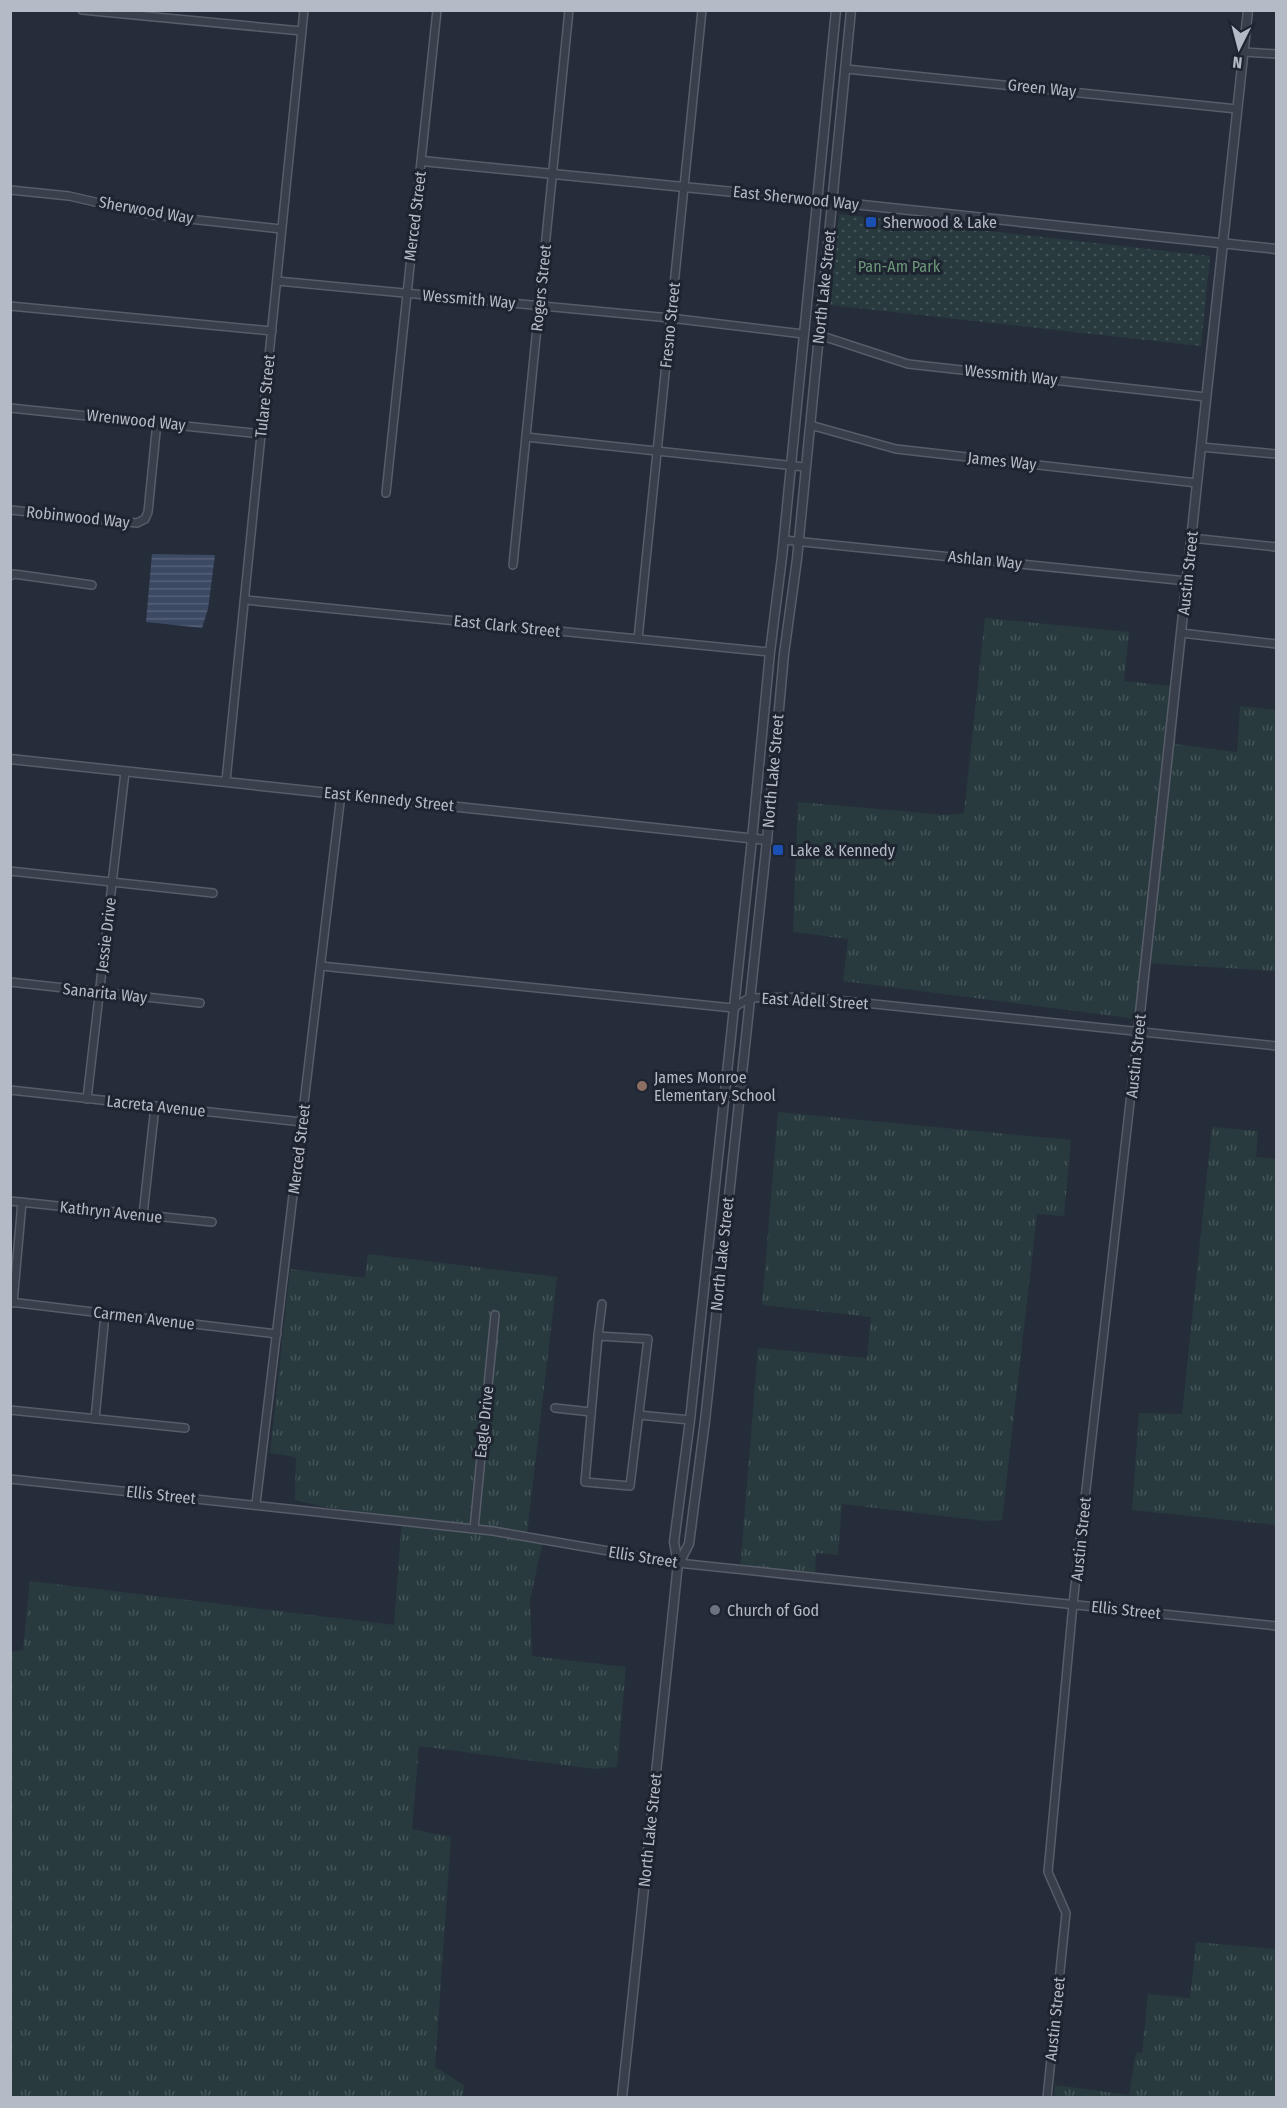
<svg xmlns="http://www.w3.org/2000/svg" width="1287" height="2108" font-family="'Fira Sans Condensed',sans-serif">
<defs>
<pattern id="grass-tufts" width="24" height="20" patternUnits="userSpaceOnUse" patternTransform="scale(1.5)"><rect width="24" height="20" fill="#283a3d"/><path d="M3 7l-1-3M5 7V3M7 7l1-3M15 17l-1-3M17 17v-4M19 17l1-3" fill="none" stroke="#455458"/></pattern>
<pattern id="park-dots" width="8" height="8" patternUnits="userSpaceOnUse" patternTransform="scale(1.5)"><rect width="8" height="8" fill="#283a3d"/><path d="M2 2h.1M6 6h.1" fill="none" stroke="#455458" stroke-width="1.8" stroke-linecap="round"/></pattern>
<pattern id="water-rules" width="6" height="5" patternUnits="userSpaceOnUse" patternTransform="scale(1.5)"><rect width="6" height="5" fill="#3c4963"/><path d="M0 2.5h6" fill="none" stroke="#566178"/></pattern>
</defs>
<rect width="100%" height="100%" fill="#252d3b"/>
<g fill="url(#grass-tufts)">
<polygon points="985,618 1129,632 1124,681 1180,687 1175,744 1237,752 1240,706 1276,710 1276,971 1145,963 1137,1019 843,981 848,939 793,932 798,802 946,815 964,813"/>
<polygon points="778,1112 1071,1140 1064,1216 1037,1214 1002,1520 985,1521 842,1504 838,1555 816,1553 815,1575 740,1571 758,1348 867,1358 871,1317 762,1305"/>
<polygon points="1212,1127 1258,1131 1256,1157 1276,1159 1276,1525 1132,1510 1139,1413 1182,1414"/>
<polygon points="368,1254 557,1277 527,1533 544,1535 530,1600 532,1656 626,1667 617,1767 595,1769 419,1746 412,1829 451,1837 435,2067 464,2085 463,2097 11,2097 10,1652 23,1650 30,1581 394,1625 402,1519 320,1506 295,1500 296,1457 270,1453 290,1269 365,1278"/>
<polygon points="1196,1942 1276,1949 1276,2097 1054,2097 1055,2085 1129,2095 1136,2052 1142,2053 1148,1994 1190,1998"/>
</g>
<polygon fill="url(#park-dots)" points="839,214 1210,256 1201,346 830,305"/>
<polygon fill="url(#water-rules)" points="152,554 215,555 208,609 202,628 146,622"/>
<g fill="none" stroke-linecap="round" stroke-linejoin="round">
<defs>
<g id="minor">
<polyline points="82,10 302,31"/>
<polyline points="1244,52 1276,54"/>
<polyline points="846,69 1237,109"/>
<polyline points="10,190 69,196 152,215 281,229"/>
<polyline points="277,281 670,318 803,334"/>
<polyline points="10,306 272,331"/>
<polyline points="819,335 908,364 1206,397"/>
<polyline points="10,408 262,434"/>
<polyline points="810,425 896,449 1197,483"/>
<polyline points="526,437 805,467"/>
<polyline points="1201,447 1276,454"/>
<polyline points="386,493 437,10"/>
<polyline points="10,510 137,523 145,519 148,512 157,422"/>
<polyline points="1191,538 1276,547"/>
<polyline points="784,540 1187,581"/>
<polyline points="513,565 569,10"/>
<polyline points="10,576 14,574 92,585"/>
<polyline points="245,600 770,652"/>
<polyline points="1181,633 1276,644"/>
<polyline points="638,639 702,10"/>
<polyline points="226,781 304,10"/>
<polyline points="10,871 213,893"/>
<polyline points="321,966 733,1008 749,998 807,997 1276,1046"/>
<polyline points="10,982 200,1003"/>
<polyline points="10,1090 302,1122"/>
<polyline points="87,1099 125,772"/>
<polyline points="10,1201 212,1222"/>
<polyline points="143,1215 155,1106"/>
<polyline points="10,1302 277,1334"/>
<polyline points="13,1303 22,1202"/>
<polygon points="598,1336 648,1339 630,1486 585,1482"/>
<polyline points="598,1336 602,1304"/>
<polyline points="555,1408 591,1412"/>
<polyline points="10,1410 185,1428"/>
<polyline points="639,1415 690,1420"/>
<polyline points="95,1419 105,1314"/>
<polyline points="10,1479 493,1531 678,1563 1276,1626"/>
<polyline points="256,1504 341,794"/>
<polyline points="474,1529 495,1315"/>
<polyline points="1047,2098 1066,1913 1048,1872 1073,1604 1138,1032"/>
</g>
<g id="tertiary">
<polyline points="422,161 834,202 1276,249"/>
<polyline points="10,759 767,840"/>
<polyline points="1138,1032 1248,10"/>
<polyline points="679,1563 689,1544 705,1421 767,840 784,654 797,559 851,10"/>
<polyline points="622,2098 678,1563 674,1542 690,1420 752,839 770,652 782,557 836,10"/>
</g>
</defs>
<use href="#minor" stroke="#575d69" stroke-width="10"/>
<use href="#tertiary" stroke="#575d69" stroke-width="11"/>
<use href="#minor" stroke="#393f4b" stroke-width="7"/>
<use href="#tertiary" stroke="#393f4b" stroke-width="8"/>
</g>
<g fill="#1a4fb4" stroke="#1e2430" stroke-width="2">
<rect x="865" y="216" width="12" height="12" rx="3"/>
<rect x="772" y="844" width="12" height="12" rx="3"/>
</g>
<circle fill="#8d6e63" stroke="#1e2430" stroke-width="2" cx="642" cy="1086" r="6"/>
<circle fill="#6b7280" stroke="#1e2430" stroke-width="2" cx="715" cy="1610" r="6"/>
<g text-anchor="middle" dominant-baseline="central" stroke-width="6" stroke-linejoin="round" paint-order="stroke">
<g font-size="16" fill="#b4bac6" stroke="#1e2430">
<text transform="translate(1042 88) rotate(6)">Green Way</text>
<text transform="translate(796 198) rotate(6)">East Sherwood Way</text>
<text transform="translate(146 210) rotate(10)">Sherwood Way</text>
<text transform="translate(415 216) rotate(-83)">Merced Street</text>
<text transform="translate(824 287) rotate(-84)">North Lake Street</text>
<text transform="translate(541 288) rotate(-84)">Rogers Street</text>
<text transform="translate(469 299) rotate(5)">Wessmith Way</text>
<text transform="translate(670 325) rotate(-84)">Fresno Street</text>
<text transform="translate(1011 375) rotate(6)">Wessmith Way</text>
<text transform="translate(265 396) rotate(-84)">Tulare Street</text>
<text transform="translate(136 420) rotate(6)">Wrenwood Way</text>
<text transform="translate(1002 461) rotate(6)">James Way</text>
<text transform="translate(78 517) rotate(6)">Robinwood Way</text>
<text transform="translate(985 560) rotate(6)">Ashlan Way</text>
<text transform="translate(1188 573) rotate(-84)">Austin Street</text>
<text transform="translate(507 626) rotate(6)">East Clark Street</text>
<text transform="translate(773 771) rotate(-85)">North Lake Street</text>
<text transform="translate(389 799) rotate(6)">East Kennedy Street</text>
<text transform="translate(106 935) rotate(-83)">Jessie Drive</text>
<text transform="translate(105 993) rotate(6)">Sanarita Way</text>
<text transform="translate(815 1001) rotate(3)">East Adell Street</text>
<text transform="translate(1136 1056) rotate(-84)">Austin Street</text>
<text transform="translate(156 1106) rotate(6)">Lacreta Avenue</text>
<text transform="translate(299 1149) rotate(-83)">Merced Street</text>
<text transform="translate(111 1212) rotate(6)">Kathryn Avenue</text>
<text transform="translate(722 1254) rotate(-84)">North Lake Street</text>
<text transform="translate(144 1318) rotate(7)">Carmen Avenue</text>
<text transform="translate(484 1422) rotate(-84)">Eagle Drive</text>
<text transform="translate(161 1495) rotate(6)">Ellis Street</text>
<text transform="translate(1081 1539) rotate(-84)">Austin Street</text>
<text transform="translate(643 1557) rotate(9)">Ellis Street</text>
<text transform="translate(1126 1610) rotate(6)">Ellis Street</text>
<text transform="translate(650 1830) rotate(-84)">North Lake Street</text>
<text transform="translate(1055 2019) rotate(-84)">Austin Street</text>
</g>
<g font-size="16" fill="#b4bac6" stroke="#1e2430" text-anchor="start">
<text x="883" y="222">Sherwood &amp; Lake</text>
<text x="790" y="850">Lake &amp; Kennedy</text>
<text x="654" y="1077">James Monroe<tspan x="654" dy="18">Elementary School</tspan></text>
<text x="727" y="1610">Church of God</text>
</g>
<g font-size="16" fill="#6d9679" stroke="#1e2430">
<text x="899" y="266">Pan-Am Park</text>
</g>
</g>
<rect width="1287" height="2108" fill="none" stroke="#b4bac6" stroke-width="24"/>
<g transform="translate(1239 48) rotate(186)" stroke="#1e2430" stroke-width="4.5" paint-order="stroke">
<path d="M0-4.5L10 22L0 15L-10 22Z" fill="#b4bac6"/>
<text y="-9" font-size="16" font-weight="bold" text-anchor="middle" fill="#b4bac6">N</text>
</g>
</svg>
